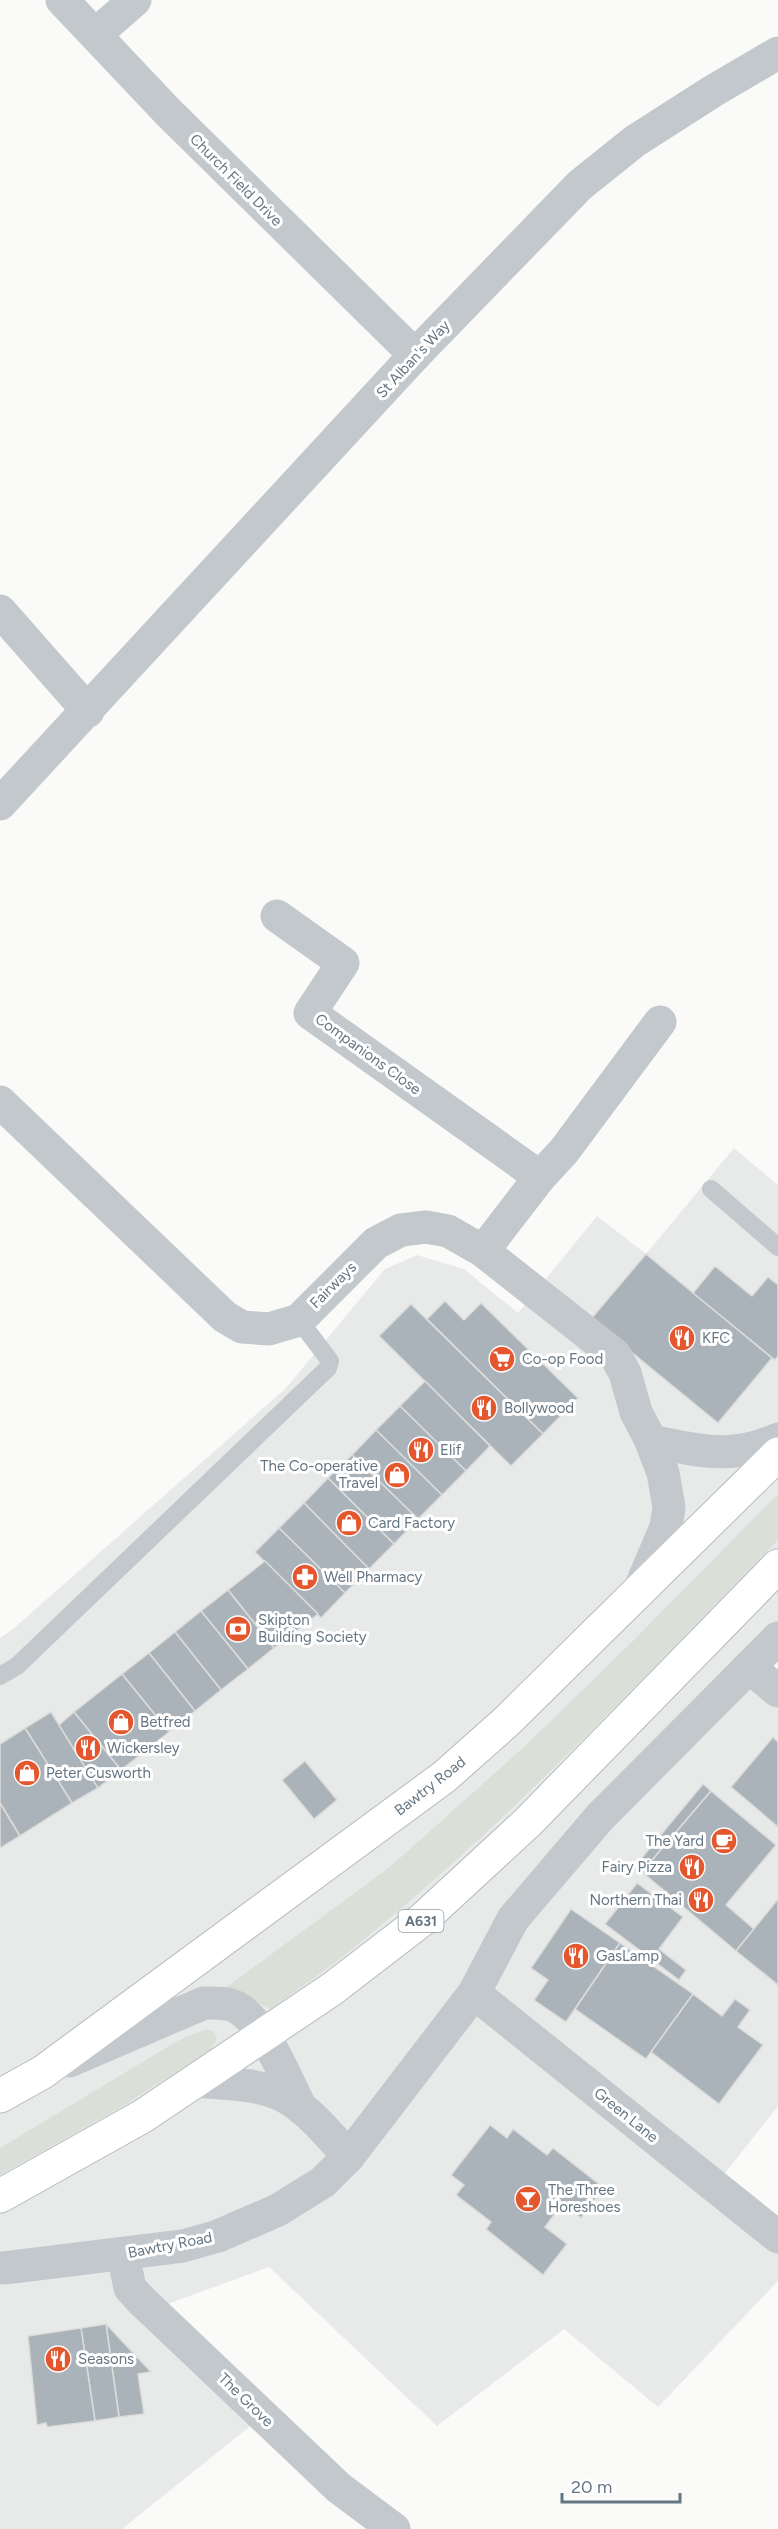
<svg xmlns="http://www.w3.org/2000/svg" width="778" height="2529" font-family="Figtree,sans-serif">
<rect width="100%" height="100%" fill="#fafaf8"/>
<polygon fill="#e8e9e9" points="734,1148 778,1185 778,1642 749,1667 778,1691 778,2106 715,2186 778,2237 778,2281 658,2407 564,2329 437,2426 269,2267 151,2310 263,2416 122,2529 0,2529 0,1638 12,1630 286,1388 385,1269 417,1255 464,1269 518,1313 597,1216 646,1254"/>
<g fill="#dadfd7">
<path d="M778,1494V1540C640,1681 505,1826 351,1950C325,1971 297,1990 270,2009L257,2002L220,1992L390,1867L525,1746L633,1641Z"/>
<polygon points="207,2029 214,2032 217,2039 211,2050 118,2109 0,2175 0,2148 181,2039"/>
</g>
<g fill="#aab3b9" stroke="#dcdcda" stroke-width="1.5">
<polygon points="646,1254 772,1358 718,1423 591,1319"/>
<polygon points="715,1266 752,1296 768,1277 778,1285 778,1356 775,1360 693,1293"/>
<polygon points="445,1301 464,1320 481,1303 578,1398 543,1434 427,1319"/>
<polygon points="411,1304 543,1434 511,1466 379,1336"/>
<polygon points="425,1381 490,1446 466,1471 400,1406"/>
<polygon points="400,1406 466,1471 442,1495 376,1430"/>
<polygon points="376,1430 442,1495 418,1519 352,1455"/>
<polygon points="352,1455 418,1519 394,1544 328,1478"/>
<polygon points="328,1478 394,1544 369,1569 304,1503"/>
<polygon points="304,1503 369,1569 345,1593 279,1528"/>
<polygon points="279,1528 345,1593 321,1618 255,1552"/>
<polygon points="265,1561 318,1614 274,1648 228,1590"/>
<polygon points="228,1590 274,1648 248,1669 201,1611"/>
<polygon points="201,1611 248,1669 221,1690 175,1632"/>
<polygon points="175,1632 221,1690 195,1711 149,1653"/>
<polygon points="149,1653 195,1711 169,1732 122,1674"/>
<polygon points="122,1674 169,1732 121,1770 74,1712"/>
<polygon points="51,1712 98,1788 72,1803 25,1728"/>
<polygon points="74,1712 121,1770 98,1788 59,1725"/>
<polygon points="25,1728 72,1803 20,1836 0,1803 0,1744"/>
<polygon points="773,1737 778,1742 778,1827 731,1787"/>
<polygon points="305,1761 337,1800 314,1819 282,1780"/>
<polygon points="703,1784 711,1791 642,1872 635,1866"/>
<polygon points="711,1791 776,1845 726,1905 754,1929 736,1951 642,1872"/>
<polygon points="0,1803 20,1836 0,1848"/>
<polygon points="637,1883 683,1917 659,1949 686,1970 679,1980 605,1924"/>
<polygon points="778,1899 778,1985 736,1951"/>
<polygon points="571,1909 620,1943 566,2022 534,2000 548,1980 531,1968"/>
<polygon points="620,1943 693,1994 646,2059 575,2009"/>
<polygon points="693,1994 722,2016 735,1999 750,2010 738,2027 763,2045 719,2104 651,2052"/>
<polygon points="490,2125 507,2138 513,2129 547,2155 553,2148 604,2188 581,2218 563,2203 545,2227 567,2244 543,2275 486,2229 491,2222 456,2195 464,2185 451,2175"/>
<polygon points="106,2324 151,2372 138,2374 144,2414 119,2417"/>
<polygon points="106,2324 119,2417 95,2421 81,2328"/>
<polygon points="81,2328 95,2421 47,2427 46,2423 37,2425 28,2336"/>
</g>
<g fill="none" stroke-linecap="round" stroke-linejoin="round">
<defs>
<g id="primary">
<polyline points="0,2096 43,2072 444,1777 507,1721 778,1454"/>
<polyline points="0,2196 143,2116 332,1989 423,1919 528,1822 778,1566"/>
</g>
</defs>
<use href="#primary" stroke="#b5babe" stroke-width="35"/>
<g stroke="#c3c8cc" stroke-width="18">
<polyline points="711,1189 778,1247"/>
<polyline points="0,1676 17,1666 328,1368 330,1361 299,1320"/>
</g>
<g stroke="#c3c8cc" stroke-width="33">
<polyline points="62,0 168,112 415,355"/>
<polyline points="96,34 135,0"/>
<polyline points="0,611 88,711"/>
<polyline points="0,804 415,355 580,185 635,141 713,91 778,53"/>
<polyline points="277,916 343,963 310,1013 540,1177"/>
<polyline points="0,1102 225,1317 242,1327 269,1329 299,1320 376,1243 401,1230 426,1227 448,1231 483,1251 615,1355 625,1373 636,1412 651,1441 663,1473 669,1507 666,1527 638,1593"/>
<polyline points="483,1251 540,1177 564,1151 660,1022"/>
<path d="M651,1441C700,1451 730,1460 778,1439"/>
<polyline points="749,1667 778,1691"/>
<polyline points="474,1993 778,2237"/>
<path d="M69,2061L204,2003C216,2003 226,2002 236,2007C264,2021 287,2081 301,2108"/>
<path d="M196,2081C223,2084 254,2083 279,2094C307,2106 328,2135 349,2156"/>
<polyline points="123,2254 130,2288 142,2301 339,2488 394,2529"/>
<polyline points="4,2268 183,2246 218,2236 278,2210 323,2182 349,2156 474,1993 513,1919 600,1817 778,1638"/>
</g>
<use href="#primary" stroke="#fff" stroke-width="33"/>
</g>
<defs>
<symbol id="restaurant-disc" viewBox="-11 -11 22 22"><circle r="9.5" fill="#e4572e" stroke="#fff"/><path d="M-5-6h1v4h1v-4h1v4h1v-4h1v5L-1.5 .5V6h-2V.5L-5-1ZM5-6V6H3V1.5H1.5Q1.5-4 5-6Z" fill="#fff"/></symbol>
<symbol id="supermarket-disc" viewBox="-11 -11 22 22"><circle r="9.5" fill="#e4572e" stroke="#fff"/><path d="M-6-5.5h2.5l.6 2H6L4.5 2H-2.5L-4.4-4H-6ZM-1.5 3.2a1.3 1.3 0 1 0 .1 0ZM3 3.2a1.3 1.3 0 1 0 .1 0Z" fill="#fff"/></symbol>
<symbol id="shop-disc" viewBox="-11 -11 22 22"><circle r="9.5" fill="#e4572e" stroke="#fff"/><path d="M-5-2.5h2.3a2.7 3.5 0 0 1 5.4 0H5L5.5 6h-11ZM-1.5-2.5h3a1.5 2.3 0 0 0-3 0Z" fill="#fff"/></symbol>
<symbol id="pharmacy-disc" viewBox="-11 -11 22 22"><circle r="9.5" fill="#e4572e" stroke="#fff"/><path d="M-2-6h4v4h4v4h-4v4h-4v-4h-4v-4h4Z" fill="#fff"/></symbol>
<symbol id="bank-disc" viewBox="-11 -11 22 22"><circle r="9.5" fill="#e4572e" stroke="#fff"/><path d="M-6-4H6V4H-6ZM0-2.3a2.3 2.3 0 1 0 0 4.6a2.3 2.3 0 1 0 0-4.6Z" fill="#fff"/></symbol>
<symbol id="cafe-disc" viewBox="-11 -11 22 22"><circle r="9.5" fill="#e4572e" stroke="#fff"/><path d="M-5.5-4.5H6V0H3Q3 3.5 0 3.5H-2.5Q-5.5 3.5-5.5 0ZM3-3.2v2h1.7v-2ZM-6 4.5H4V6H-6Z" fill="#fff"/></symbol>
<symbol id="bar-disc" viewBox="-11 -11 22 22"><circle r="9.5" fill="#e4572e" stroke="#fff"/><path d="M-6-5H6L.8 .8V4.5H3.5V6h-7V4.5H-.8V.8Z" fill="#fff"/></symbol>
</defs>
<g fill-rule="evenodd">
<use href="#restaurant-disc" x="667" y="1323" width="30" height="30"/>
<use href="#supermarket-disc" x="487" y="1344" width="30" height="30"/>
<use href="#restaurant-disc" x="469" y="1393" width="30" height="30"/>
<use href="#restaurant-disc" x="406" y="1435" width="30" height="30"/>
<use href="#shop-disc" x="382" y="1460" width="30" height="30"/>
<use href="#shop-disc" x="334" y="1508" width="30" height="30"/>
<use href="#pharmacy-disc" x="290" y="1562" width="30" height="30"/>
<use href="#bank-disc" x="223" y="1614" width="30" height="30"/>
<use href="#shop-disc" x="106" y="1707" width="30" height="30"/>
<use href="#restaurant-disc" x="73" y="1733" width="30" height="30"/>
<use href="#shop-disc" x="12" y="1758" width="30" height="30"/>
<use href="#cafe-disc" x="709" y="1826" width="30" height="30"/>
<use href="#restaurant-disc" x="677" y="1852" width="30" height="30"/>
<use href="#restaurant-disc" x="686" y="1885" width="30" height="30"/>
<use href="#restaurant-disc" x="561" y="1941" width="30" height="30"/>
<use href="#bar-disc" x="513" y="2184" width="30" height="30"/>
<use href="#restaurant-disc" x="43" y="2344" width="30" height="30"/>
</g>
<g text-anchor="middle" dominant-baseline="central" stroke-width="6" stroke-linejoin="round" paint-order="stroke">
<rect fill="#fff" stroke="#939fa8" stroke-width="1.5" x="398.5" y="1910" width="45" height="22" rx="4.5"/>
<g font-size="14" font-weight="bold" fill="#657683">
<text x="421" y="1921">A631</text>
</g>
<g font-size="15" fill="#657683" stroke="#fff">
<text transform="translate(236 180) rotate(45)">Church Field Drive</text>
<text transform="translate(413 359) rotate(-47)">St Alban's Way</text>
<text transform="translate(368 1054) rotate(36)">Companions Close</text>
<text transform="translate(333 1285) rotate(-45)">Fairways</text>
<text transform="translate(430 1786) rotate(-38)">Bawtry Road</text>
<text transform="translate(626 2115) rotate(39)">Green Lane</text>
<text transform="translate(170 2245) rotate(-11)">Bawtry Road</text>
<text transform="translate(246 2400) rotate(44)">The Grove</text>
</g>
<g font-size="15" fill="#657683" stroke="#fff" text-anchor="start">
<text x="702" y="1338">KFC</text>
<text x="522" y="1359">Co-op Food</text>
<text x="504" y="1408">Bollywood</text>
<text x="440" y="1450">Elif</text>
<text x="378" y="1466" text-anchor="end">The Co-operative<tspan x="378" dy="17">Travel</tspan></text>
<text x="368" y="1523">Card Factory</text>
<text x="324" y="1577">Well Pharmacy</text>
<text x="258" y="1620">Skipton<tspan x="258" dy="17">Building Society</tspan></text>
<text x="140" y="1722">Betfred</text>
<text x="107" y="1748">Wickersley</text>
<text x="46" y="1773">Peter Cusworth</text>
<text x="704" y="1841" text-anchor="end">The Yard</text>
<text x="672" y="1867" text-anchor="end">Fairy Pizza</text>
<text x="682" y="1900" text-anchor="end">Northern Thai</text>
<text x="596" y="1956">GasLamp</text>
<text x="548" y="2190">The Three<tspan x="548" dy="17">Horeshoes</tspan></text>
<text x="78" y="2359">Seasons</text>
</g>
</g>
<path d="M562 2493v9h118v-9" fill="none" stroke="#657683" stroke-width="3"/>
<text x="571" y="2493" font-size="18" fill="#657683" stroke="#ffffff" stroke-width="4.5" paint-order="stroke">20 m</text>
</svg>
